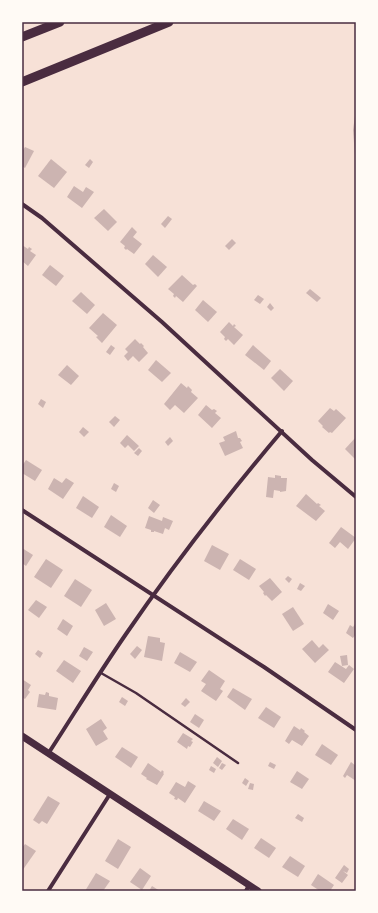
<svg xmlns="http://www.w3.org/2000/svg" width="378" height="913" font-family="'Times New Roman',serif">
<rect width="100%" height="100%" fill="#f7e1d7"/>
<g fill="#ccb4b1">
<polygon points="355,116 356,116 355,155 353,130"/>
<polygon points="25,147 34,151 25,168 22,166 22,152"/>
<polygon points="51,159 67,172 54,188 38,176"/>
<polygon points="90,159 93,162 89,168 85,165"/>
<polygon points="74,186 83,192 86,187 94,192 82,208 67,197"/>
<polygon points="104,209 117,222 108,231 94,218"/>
<polygon points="168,216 172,219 165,228 161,224"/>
<polygon points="132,227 137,232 133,237 142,244 134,254 127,249 126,250 124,248 125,246 120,242"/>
<polygon points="232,239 236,243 229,250 225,246"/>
<polygon points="22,245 28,249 29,247 32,249 30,251 36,255 28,266 22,261"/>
<polygon points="153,255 167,267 158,277 145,264"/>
<polygon points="50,265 64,276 56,286 42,275"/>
<polygon points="182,275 193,285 195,284 197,286 183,302 176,296 175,298 173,296 174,294 168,289"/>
<polygon points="310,289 321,298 317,302 306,293"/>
<polygon points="81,292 95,305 87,314 72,301"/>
<polygon points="258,295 264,299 260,304 254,300"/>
<polygon points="203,300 217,312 208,322 195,310"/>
<polygon points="270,303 274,308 271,311 267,307"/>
<polygon points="103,313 117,325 102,343 96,337 98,336 89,328"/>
<polygon points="229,322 233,326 234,324 236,326 234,327 243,335 234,345 228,339 226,341 224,339 225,337 220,332"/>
<polygon points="135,339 140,344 141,343 144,346 143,347 148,353 139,362 133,356 128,361 124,356 128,352 125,349"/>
<polygon points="111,345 115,348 110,355 106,352"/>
<polygon points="253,345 271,361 264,370 245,355"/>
<polygon points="156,360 171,373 162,382 148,370"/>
<polygon points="67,365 79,376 71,385 58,375"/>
<polygon points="280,369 293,381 284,391 271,378"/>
<polygon points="181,383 187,388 188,386 192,390 191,392 198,398 184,413 175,405 170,410 164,404"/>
<polygon points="41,399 46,402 43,408 38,404"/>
<polygon points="206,405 212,410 214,409 217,411 215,413 221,418 212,428 198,415"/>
<polygon points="330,408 334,411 336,409 346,418 332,433 330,432 329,433 322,427 323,426 318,421"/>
<polygon points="115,416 120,420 114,427 109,422"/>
<polygon points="83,427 89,432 84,437 79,432"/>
<polygon points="236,431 238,438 240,438 242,441 240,442 243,448 225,456 219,443 225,441 223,437"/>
<polygon points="127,435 139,446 134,451 128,445 125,448 120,443"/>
<polygon points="170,437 173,441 168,446 165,442"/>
<polygon points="356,437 356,460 345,449"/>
<polygon points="139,448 142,451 138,456 134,453"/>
<polygon points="26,460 42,470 35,481 22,473 22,466"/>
<polygon points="275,475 281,476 281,478 287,478 286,491 280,492 280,491 274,490 273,498 266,497 268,477 275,478"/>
<polygon points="54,478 62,483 66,478 74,483 63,499 48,489"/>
<polygon points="114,483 119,486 116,492 111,489"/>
<polygon points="306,494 317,504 318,503 321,505 319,506 325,511 316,521 296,506"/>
<polygon points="83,496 99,507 92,518 76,508"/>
<polygon points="153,500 160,505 154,513 148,508"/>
<polygon points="111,515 127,526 120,537 104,527"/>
<polygon points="149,516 162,521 163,517 173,521 169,530 165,528 163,534 154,531 154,532 151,532 151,530 145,528"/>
<polygon points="341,527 356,538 348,549 340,542 335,548 329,543"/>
<polygon points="212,545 229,554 220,570 204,561"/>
<polygon points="22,548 33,555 26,566 22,563"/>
<polygon points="46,559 63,570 51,588 34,577"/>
<polygon points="240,559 256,569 249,580 233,570"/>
<polygon points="288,576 292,579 289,583 285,579"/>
<polygon points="270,578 282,592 272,601 266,595 265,596 263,593 264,592 259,586"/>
<polygon points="75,579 92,590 81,607 64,596"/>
<polygon points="300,583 305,586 301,591 297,589"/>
<polygon points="36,600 47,607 39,618 28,610"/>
<polygon points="106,603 116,619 104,626 95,610"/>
<polygon points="328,604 339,611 333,620 323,613"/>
<polygon points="293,607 304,624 293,631 282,614"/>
<polygon points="63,619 73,626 67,636 57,629"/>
<polygon points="355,624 356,634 353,638 346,633 350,625 353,627"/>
<polygon points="148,636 160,638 160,642 165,643 162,661 144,657"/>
<polygon points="312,640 319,648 323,644 329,650 315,663 302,649"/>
<polygon points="137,646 142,650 135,659 130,654"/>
<polygon points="84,647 93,652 87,661 79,656"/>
<polygon points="38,650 43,653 40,658 35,654"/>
<polygon points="180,652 197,662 190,672 174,663"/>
<polygon points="347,655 348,665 342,666 340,656"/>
<polygon points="64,660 81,671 73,683 56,671"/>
<polygon points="335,662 346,669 349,665 354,669 344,683 328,672"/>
<polygon points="209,670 225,681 220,689 223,691 216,701 201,691 206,684 201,681"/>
<polygon points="22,679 31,685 28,690 30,692 25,699 22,697"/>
<polygon points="233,688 252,699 245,710 227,697"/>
<polygon points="46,692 49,693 49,696 58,698 56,710 37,707 39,694 45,695"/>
<polygon points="122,697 128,701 125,706 119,702"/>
<polygon points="186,698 190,702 185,707 181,704"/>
<polygon points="266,707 281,717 274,728 258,718"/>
<polygon points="195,714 204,720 199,728 190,722"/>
<polygon points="101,719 107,728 103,731 108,739 96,746 86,729"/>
<polygon points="294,726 300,730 301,728 305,731 304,732 309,736 302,746 292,740 289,744 285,741"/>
<polygon points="183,733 193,739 191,741 193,742 190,747 188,746 187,749 177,742"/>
<polygon points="322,744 338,755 331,765 315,755"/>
<polygon points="122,747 138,757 131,768 115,757"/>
<polygon points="217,757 222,761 218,767 213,763"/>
<polygon points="270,762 276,765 274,769 268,766"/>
<polygon points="351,762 356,766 356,781 347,775 345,778 343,776"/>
<polygon points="148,763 161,772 162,770 164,772 163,773 164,774 157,785 146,779 147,778 141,774"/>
<polygon points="222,763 226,765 222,770 219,768"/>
<polygon points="211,766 216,769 214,773 209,770"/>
<polygon points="297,771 309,779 302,789 290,782"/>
<polygon points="245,778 249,781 246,786 242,783"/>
<polygon points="188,781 196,786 185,803 178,798 177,800 174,799 175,797 169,793 176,782 185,787"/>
<polygon points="250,783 254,784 253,790 248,789"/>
<polygon points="48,796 60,803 47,824 42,821 39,824 33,820"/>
<polygon points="204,801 221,811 214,821 198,811"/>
<polygon points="298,814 304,818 302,822 295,818"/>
<polygon points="233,819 249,829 242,840 226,829"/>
<polygon points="261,838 276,848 269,858 254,848"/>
<polygon points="118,839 131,847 118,869 105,861"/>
<polygon points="25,844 36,851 22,871 22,848"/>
<polygon points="290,856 305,866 298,877 282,867"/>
<polygon points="344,865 349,869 347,873 343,871 348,875 342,883 335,878"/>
<polygon points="140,868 151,876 142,890 130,882"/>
<polygon points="96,873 110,881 103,891 85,891"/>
<polygon points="318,874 334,885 330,891 320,891 311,885"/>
<polygon points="152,886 160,891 149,891"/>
</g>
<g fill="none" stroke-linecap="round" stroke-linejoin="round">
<polyline stroke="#4a2c40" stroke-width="2.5" points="101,673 136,693 238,763"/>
<g stroke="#4a2c40" stroke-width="4">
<polyline points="22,204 42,218 162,322 312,460 356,497"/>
<polyline points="22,510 264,667 356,730"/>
<path d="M48,754C74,714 99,673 126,634C174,564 227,496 282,431"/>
<polyline points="48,891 110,794"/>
<polyline points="246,891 249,885"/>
</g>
<polyline stroke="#4a2c40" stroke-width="7" points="22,736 258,891"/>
<g stroke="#4a2c40" stroke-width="9">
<polyline points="22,37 60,22"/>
<polyline points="22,82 169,22"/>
</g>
</g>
<rect width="378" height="913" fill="none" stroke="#fffaf5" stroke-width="46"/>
<rect x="23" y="23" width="332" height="867" fill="none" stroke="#4a2c40" stroke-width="1.5"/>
</svg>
